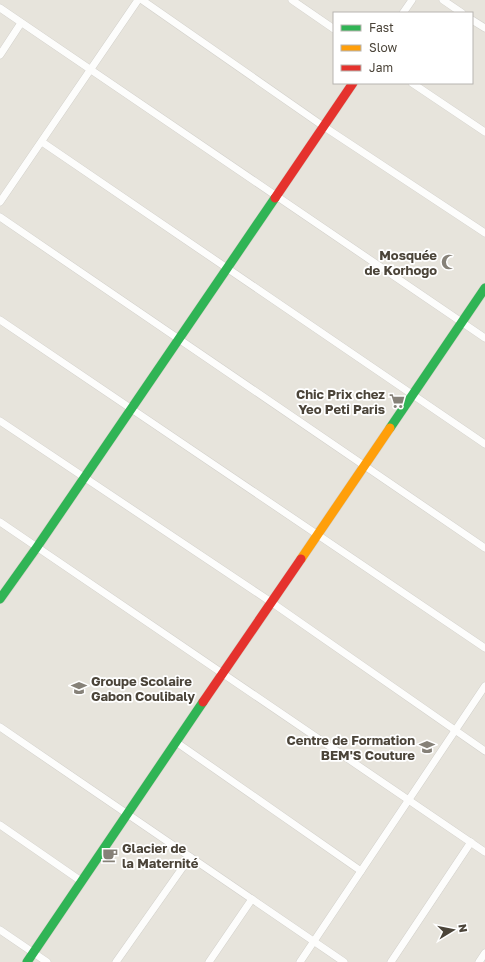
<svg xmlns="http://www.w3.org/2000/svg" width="485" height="962" font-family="'Golos Text',sans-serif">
<rect width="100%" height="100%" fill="#f4f2ee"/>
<path fill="#e7e4dc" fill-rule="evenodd" d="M0,0H485V962H0ZM334,13H472V83H334Z"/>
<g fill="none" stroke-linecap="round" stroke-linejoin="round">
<defs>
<g id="street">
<polyline points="142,0 323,126 485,233"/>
<polyline points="292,0 334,29"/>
<polyline points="443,0 462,13"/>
<polyline points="0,8 485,338"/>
<polyline points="403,13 412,0"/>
<polyline points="472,20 485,28"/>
<polyline points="0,55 21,23"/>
<polyline points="412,83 485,132"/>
<polyline points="42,142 485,444"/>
<polyline points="0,202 138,0"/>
<polyline points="0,217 485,548"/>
<polyline points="0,320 485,648"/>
<polyline points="0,421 271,602 485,751"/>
<polyline points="0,522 485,852"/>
<polyline points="0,727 344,962"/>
<polyline points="176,742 361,871"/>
<polyline points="0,825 81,881"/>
<polyline points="0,930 47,962"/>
<polyline points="116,962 190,857"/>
<polyline points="209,962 252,899"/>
<polyline points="300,962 485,686"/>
<polyline points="391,962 471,842"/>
<polyline points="479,962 485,953"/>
</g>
<g id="fast">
<polyline points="390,428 485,288"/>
<polyline points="0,599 37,547 275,198"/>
<polyline points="27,962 203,702"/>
</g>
<polyline id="slow" points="301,559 390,428"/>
<g id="jam">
<polyline points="275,198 353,83"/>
<polyline points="203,702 301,559"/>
</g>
</defs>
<use href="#street" stroke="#d2d0cb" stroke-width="8"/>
<use href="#fast" stroke="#d3cfc5" stroke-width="10"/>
<use href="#slow" stroke="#d3cfc5" stroke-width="10"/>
<use href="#jam" stroke="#d3cfc5" stroke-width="10"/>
<use href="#street" stroke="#fdfdfc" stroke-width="7"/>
<use href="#fast" stroke="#30b455" stroke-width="9"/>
<use href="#slow" stroke="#ff9f0a" stroke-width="9"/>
<use href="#jam" stroke="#e5322d" stroke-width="9"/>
</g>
<defs>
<symbol id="mosque-bare" viewBox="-9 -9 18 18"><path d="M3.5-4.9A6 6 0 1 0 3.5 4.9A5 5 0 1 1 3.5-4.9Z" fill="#868178" stroke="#fff" stroke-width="2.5" paint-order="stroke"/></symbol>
<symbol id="supermarket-bare" viewBox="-9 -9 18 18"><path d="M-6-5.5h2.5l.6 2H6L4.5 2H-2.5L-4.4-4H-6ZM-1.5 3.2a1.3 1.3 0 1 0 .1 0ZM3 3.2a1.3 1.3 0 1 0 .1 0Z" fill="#868178" stroke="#fff" stroke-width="2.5" paint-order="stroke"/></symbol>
<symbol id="school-bare" viewBox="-9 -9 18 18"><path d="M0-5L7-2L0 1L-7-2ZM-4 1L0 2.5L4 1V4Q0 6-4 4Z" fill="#868178" stroke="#fff" stroke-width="2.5" paint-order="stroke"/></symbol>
<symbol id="cafe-bare" viewBox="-9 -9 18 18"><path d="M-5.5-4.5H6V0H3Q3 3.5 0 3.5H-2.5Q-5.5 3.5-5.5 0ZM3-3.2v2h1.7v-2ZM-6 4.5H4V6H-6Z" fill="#868178" stroke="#fff" stroke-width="2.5" paint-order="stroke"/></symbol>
</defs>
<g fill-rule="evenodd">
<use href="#mosque-bare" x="438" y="251" width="22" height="22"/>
<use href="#supermarket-bare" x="386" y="390" width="22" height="22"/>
<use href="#school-bare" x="68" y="677" width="22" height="22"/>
<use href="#school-bare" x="416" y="736" width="22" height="22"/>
<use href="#cafe-bare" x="99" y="844" width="22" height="22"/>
</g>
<g text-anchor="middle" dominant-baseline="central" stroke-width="3.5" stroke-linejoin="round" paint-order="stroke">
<g font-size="13" font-weight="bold" fill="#4b4439" stroke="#fff" text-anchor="end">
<text x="437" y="255">Mosquée<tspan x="437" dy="15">de Korhogo</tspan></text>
<text x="385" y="394">Chic Prix chez<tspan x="385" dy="15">Yeo Peti Paris</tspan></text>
<text x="91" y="681" text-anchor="start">Groupe Scolaire<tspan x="91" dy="15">Gabon Coulibaly</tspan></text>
<text x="415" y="740">Centre de Formation<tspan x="415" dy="15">BEM'S Couture</tspan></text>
<text x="122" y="848" text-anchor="start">Glacier de<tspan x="122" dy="15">la Maternité</tspan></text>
</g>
</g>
<rect x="333" y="12" width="140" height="72" fill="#ffffff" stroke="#b7b4b0"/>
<rect x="341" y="25" width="20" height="6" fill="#30b455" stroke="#b7b4b0"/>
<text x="369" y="32" font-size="12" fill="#4b4439">Fast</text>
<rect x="341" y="45" width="20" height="6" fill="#ff9f0a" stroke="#b7b4b0"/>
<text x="369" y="52" font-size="12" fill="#4b4439">Slow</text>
<rect x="341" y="65" width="20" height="6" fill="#e5322d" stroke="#b7b4b0"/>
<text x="369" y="72" font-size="12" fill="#4b4439">Jam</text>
<g transform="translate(453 930) rotate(80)" stroke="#ffffff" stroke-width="3" paint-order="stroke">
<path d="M0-3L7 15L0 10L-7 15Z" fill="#4b4439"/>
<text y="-6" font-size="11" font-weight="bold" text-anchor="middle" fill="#4b4439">N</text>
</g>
</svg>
